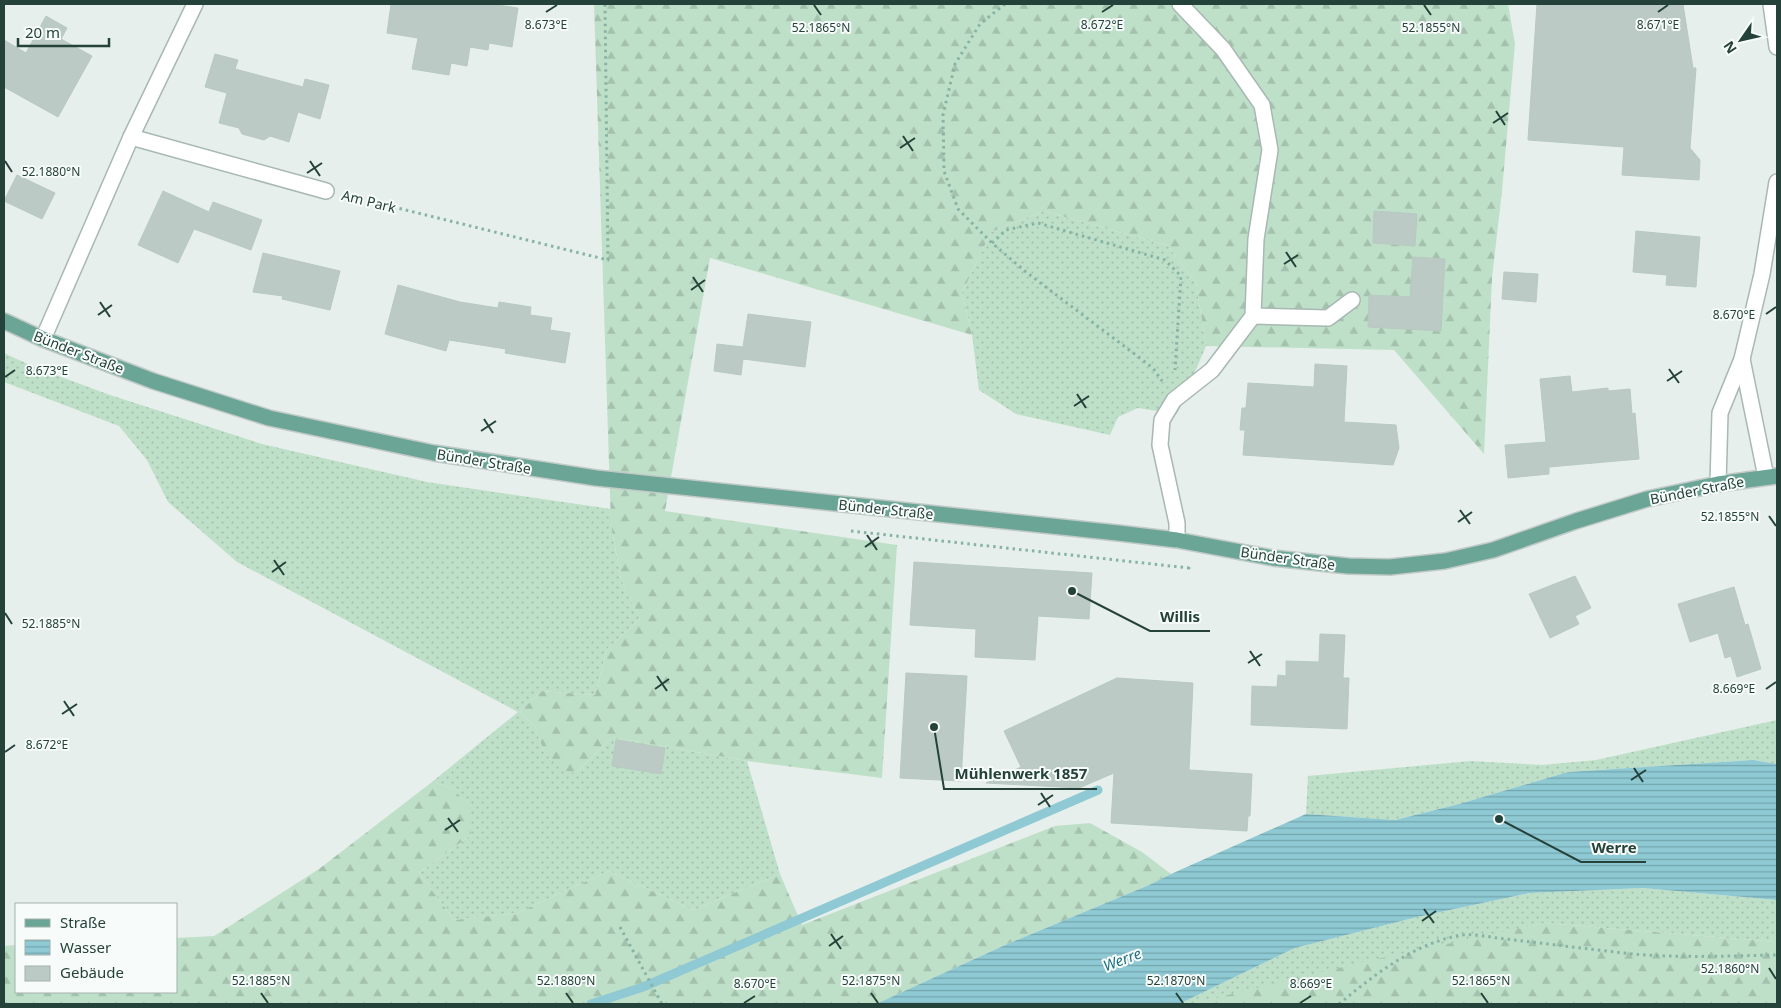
<svg xmlns="http://www.w3.org/2000/svg" width="1781" height="1008" font-family="'Noto Sans',sans-serif">
<defs>
<pattern id="grass-dots" width="8" height="8" patternUnits="userSpaceOnUse" patternTransform="scale(1.25)"><rect width="8" height="8" fill="#bfe0c8"/><path d="M2 2h.1M6 6h.1" fill="none" stroke="#a4c1ad" stroke-width="1.8" stroke-linecap="round"/></pattern>
<pattern id="forest-firs" width="22" height="20" patternUnits="userSpaceOnUse" patternTransform="scale(1.25)"><rect width="22" height="20" fill="#bfe0c8"/><path d="M5 1l3.5 6h-7zM16 11l3.5 6h-7z" fill="#a4c1ad"/></pattern>
<pattern id="water-rules" width="6" height="5" patternUnits="userSpaceOnUse" patternTransform="scale(1.25)"><rect width="6" height="5" fill="#8ec9d4"/><path d="M0 2.5h6" fill="none" stroke="#74a5ad"/></pattern>
</defs>
<rect width="100%" height="100%" fill="#e6efeb"/>
<g fill="url(#grass-dots)">
<polygon points="1044,211 1168,246 1196,283 1206,346 1177,414 1138,408 1118,417 1110,435 1016,414 979,390 972,335 962,293 991,232"/>
<polygon points="4,353 34,367 110,395 262,444 427,482 611,509 611,525 621,579 640,619 607,649 595,695 542,691 519,712 535,726 544,752 577,772 612,737 747,761 780,874 693,910 609,871 517,913 454,920 419,873 471,835 453,788 432,782 518,712 237,562 168,502 147,460 119,426 4,382"/>
<polygon points="1777,720 1777,764 1753,760 1568,772 1459,804 1394,820 1306,814 1308,776 1471,761 1542,765 1596,760"/>
<polygon points="1643,888 1777,900 1777,942 1545,923 1191,1004 1179,1004 1295,948 1417,917 1530,893"/>
</g>
<g fill="url(#forest-firs)">
<polygon points="594,4 1508,4 1515,44 1502,191 1492,278 1484,454 1394,350 1206,346 1196,283 1168,246 1044,211 991,232 962,293 972,335 710,258 665,511 897,545 882,778 747,761 612,737 577,772 569,773 544,752 535,726 519,712 542,691 595,695 607,649 640,619 621,579 611,525"/>
<polygon points="432,782 453,788 471,810 471,835 419,873 454,920 517,913 609,871 693,910 780,874 802,925 1055,826 1090,823 1142,852 1171,874 1149,885 1005,945 876,1004 4,1004 4,946 16,945 16,992 176,992 176,938 214,936 319,869"/>
<polygon points="1545,923 1777,942 1777,1004 1191,1004 1363,962"/>
</g>
<polygon fill="url(#water-rules)" points="1753,760 1777,764 1777,900 1643,888 1530,893 1417,917 1295,948 1179,1004 876,1004 1005,945 1149,885 1171,874 1306,814 1395,820 1459,804 1568,772"/>
<g fill="none" stroke-linecap="round" stroke-linejoin="round">
<polyline stroke="#8ec9d4" stroke-width="9" points="591,1004 643,987 1098,790"/>
</g>
<g fill="#bbcac4" stroke="#b8c9c2">
<polygon points="391,4 491,4 518,8 512,47 489,43 488,50 470,47 467,66 451,63 449,75 412,69 418,38 387,33"/>
<polygon points="1537,4 1683,4 1693,68 1696,68 1690,148 1700,160 1699,180 1622,175 1624,147 1528,140"/>
<polygon points="46,16 67,28 61,39 92,56 58,117 4,87 4,40 26,53"/>
<polygon points="215,54 238,60 235,69 303,87 305,79 329,85 320,119 298,112 289,142 270,136 264,140 242,134 239,128 219,123 227,93 205,87"/>
<polygon points="17,175 55,193 42,219 4,201"/>
<polygon points="163,191 209,212 213,202 262,220 251,250 194,229 178,263 138,245"/>
<polygon points="1374,211 1417,214 1415,246 1373,243"/>
<polygon points="1636,231 1700,237 1696,287 1666,285 1667,275 1633,272"/>
<polygon points="263,253 340,271 330,310 282,299 283,296 253,292"/>
<polygon points="1413,257 1445,259 1441,331 1368,327 1369,295 1410,297"/>
<polygon points="1504,272 1538,274 1536,302 1502,299"/>
<polygon points="398,285 460,302 498,308 499,302 531,307 530,315 552,318 550,330 570,333 565,363 505,353 506,349 449,340 446,351 385,334"/>
<polygon points="748,314 811,322 805,367 743,359 741,375 714,371 717,344 743,347"/>
<polygon points="1315,364 1347,366 1344,422 1396,425 1399,448 1393,465 1243,455 1245,430 1240,430 1242,408 1246,408 1248,383 1314,387"/>
<polygon points="1570,376 1572,392 1608,388 1608,391 1630,389 1632,414 1635,413 1639,459 1549,467 1549,474 1508,478 1505,445 1546,442 1540,379"/>
<polygon points="914,562 1092,573 1089,619 1038,616 1035,660 975,657 976,629 910,625"/>
<polygon points="1575,576 1591,608 1575,616 1579,624 1550,638 1529,594"/>
<polygon points="1734,587 1745,625 1748,624 1761,669 1737,677 1731,656 1725,658 1718,633 1690,642 1678,604"/>
<polygon points="1320,634 1345,635 1343,678 1349,678 1347,729 1251,725 1252,686 1277,687 1278,675 1286,676 1286,661 1319,662"/>
<polygon points="906,673 967,676 961,781 900,778"/>
<polygon points="1117,678 1193,683 1189,770 1252,774 1250,816 1248,816 1247,831 1111,823 1114,773 1079,788 986,783 1021,767 1004,731"/>
<polygon points="616,740 665,748 661,774 612,766"/>
</g>
<g fill="none" stroke-linecap="round" stroke-linejoin="round">
<defs>
<g id="minor">
<polyline points="1771,4 1777,47"/>
<polyline points="131,137 326,191"/>
<polyline points="1253,316 1328,318 1352,300"/>
<polyline points="43,339 131,137 195,4"/>
<polyline points="1742,359 1766,477"/>
<polyline points="1718,484 1720,413 1742,359 1762,274 1777,182"/>
<polyline points="1177,540 1177,523 1160,445 1162,420 1174,400 1212,370 1253,316 1256,239 1270,150 1262,105 1223,49 1180,4"/>
</g>
<polyline id="major" points="4,321 43,339 153,381 269,418 434,453 596,478 1118,533 1177,540 1273,558 1348,566 1390,567 1445,561 1493,550 1576,521 1647,499 1718,484 1777,476"/>
</defs>
<use href="#minor" stroke="#a8b8b2" stroke-width="18"/>
<use href="#major" stroke="#c2cac8" stroke-width="18"/>
<g stroke="#86b3a5" stroke-width="3" stroke-dasharray="2.5 4" stroke-linecap="butt">
<polyline points="1005,4 980,24 955,64 943,115 944,171 958,209 992,243 1026,272 1153,368 1162,381"/>
<polyline points="349,196 608,260 605,4"/>
<polyline points="992,243 1006,230 1038,223 1165,260 1181,276 1175,370"/>
<polyline points="851,531 1189,568 1187,565"/>
<polyline points="620,927 662,1004"/>
<path d="M1339,1004C1374,975 1411,946 1456,936C1469,933 1485,936 1497,938C1534,942 1570,947 1607,951C1662,959 1721,956 1777,955"/>
</g>
<use href="#minor" stroke="#fff" stroke-width="15"/>
<use href="#major" stroke="#6aa596" stroke-width="15"/>
</g>
<path fill="none" stroke="#24423a" stroke-width="2" d="M814,5L821,15M1424,5L1431,15M546,12L557,5M1102,12L1113,5M1658,12L1668,5M1496,111L1505,125M1493,123L1508,113M903,136L913,151M900,148L915,138M5,161L12,172M310,161L320,176M307,173L322,163M1286,252L1296,267M1284,264L1298,255M693,277L703,292M691,290L705,280M100,302L110,317M1766,314L1776,307M98,315L112,305M1669,369L1679,383M5,377L15,370M1667,381L1682,371M1077,394L1086,408M1074,406L1089,396M484,419L493,433M481,431L496,421M1460,510L1470,524M1769,516L1776,526M1458,522L1472,512M867,535L877,550M865,547L879,537M274,560L284,575M272,572L286,562M5,613L12,624M1250,651L1260,666M1248,663L1262,654M657,676L667,691M655,689L669,679M1766,689L1776,682M64,701L74,716M62,714L77,704M5,752L15,745M1634,768L1643,782M1631,780L1646,770M1041,793L1050,807M1038,805L1053,795M448,818L458,832M445,830L460,820M1424,909L1434,923M1422,921L1436,911M831,934L841,949M829,946L843,936M1769,968L1776,979M261,993L268,1003M566,993L573,1003M871,993L878,1003M1176,993L1183,1003M1481,993L1488,1003M744,1003L755,996M1300,1003L1311,996"/>
<g text-anchor="middle" dominant-baseline="central" stroke-width="4" stroke-linejoin="round" paint-order="stroke">
<g font-size="14" fill="#24423a" stroke="#f7fbf9">
<text transform="translate(369 201) rotate(14)">Am Park</text>
<text transform="translate(79 352) rotate(21)">Bünder Straße</text>
<text transform="translate(484 461) rotate(9)">Bünder Straße</text>
<text transform="translate(1697 490) rotate(-11)">Bünder Straße</text>
<text transform="translate(886 509) rotate(6)">Bünder Straße</text>
<text transform="translate(1288 558) rotate(8)">Bünder Straße</text>
</g>
<g font-size="15" font-style="italic" fill="#1c6f80" stroke="#f7fbf9">
<text transform="translate(1122 959) rotate(-21)">Werre</text>
</g>
</g>
<g font-size="12" text-anchor="middle" fill="#24423a" stroke="#f7fbf9" stroke-width="4" stroke-linejoin="round" paint-order="stroke">
<text x="546" y="29">8.673°E</text>
<text x="1102" y="29">8.672°E</text>
<text x="1658" y="29">8.671°E</text>
<text x="821" y="32">52.1865°N</text>
<text x="1431" y="32">52.1855°N</text>
<text x="51" y="176">52.1880°N</text>
<text x="1734" y="319">8.670°E</text>
<text x="47" y="375">8.673°E</text>
<text x="1730" y="521">52.1855°N</text>
<text x="51" y="628">52.1885°N</text>
<text x="1734" y="693">8.669°E</text>
<text x="47" y="749">8.672°E</text>
<text x="1730" y="973">52.1860°N</text>
<text x="261" y="985">52.1885°N</text>
<text x="566" y="985">52.1880°N</text>
<text x="871" y="985">52.1875°N</text>
<text x="1176" y="985">52.1870°N</text>
<text x="1481" y="985">52.1865°N</text>
<text x="755" y="988">8.670°E</text>
<text x="1311" y="988">8.669°E</text>
</g>
<path fill="none" stroke="#24423a" stroke-width="2" d="M1072 591L1150 631H1210M934 727L944 789H1097M1499 819L1581 862H1646"/>
<g fill="#24423a" stroke="#f7fbf9" stroke-width="2">
<circle cx="1072" cy="591" r="5"/>
<circle cx="934" cy="727" r="5"/>
<circle cx="1499" cy="819" r="5"/>
</g>
<g font-size="15" text-anchor="middle" font-weight="bold" fill="#24423a" stroke="#f7fbf9" stroke-width="4" stroke-linejoin="round" paint-order="stroke">
<text x="1180" y="622">Willis</text>
<text x="1021" y="779">Mühlenwerk 1857</text>
<text x="1614" y="853">Werre</text>
</g>
<rect width="1781" height="1008" fill="none" stroke="#24423a" stroke-width="10"/>
<rect x="15" y="903" width="162" height="90" fill="#f7fbf9" stroke="#a3b1ad"/>
<rect x="25" y="919" width="25" height="8" fill="#6aa596" stroke="#a3b1ad"/>
<text x="60" y="928" font-size="15" fill="#24423a">Straße</text>
<rect x="25" y="940" width="25" height="15" fill="url(#water-rules)" stroke="#a3b1ad"/>
<text x="60" y="953" font-size="15" fill="#24423a">Wasser</text>
<rect x="25" y="966" width="25" height="15" fill="#bbcac4" stroke="#a3b1ad"/>
<text x="60" y="978" font-size="15" fill="#24423a">Gebäude</text>
<g transform="translate(1741 40) rotate(236)" stroke="#f7fbf9" stroke-width="4" paint-order="stroke">
<path d="M0-4L9 19L0 12L-9 19Z" fill="#24423a"/>
<text y="-8" font-size="14" font-weight="bold" text-anchor="middle" fill="#24423a">N</text>
</g>
<path d="M18 38v8h91v-8" fill="none" stroke="#24423a" stroke-width="2.5"/>
<text x="25" y="38" font-size="15" fill="#24423a" stroke="#f7fbf9" stroke-width="4" paint-order="stroke">20 m</text>
</svg>
